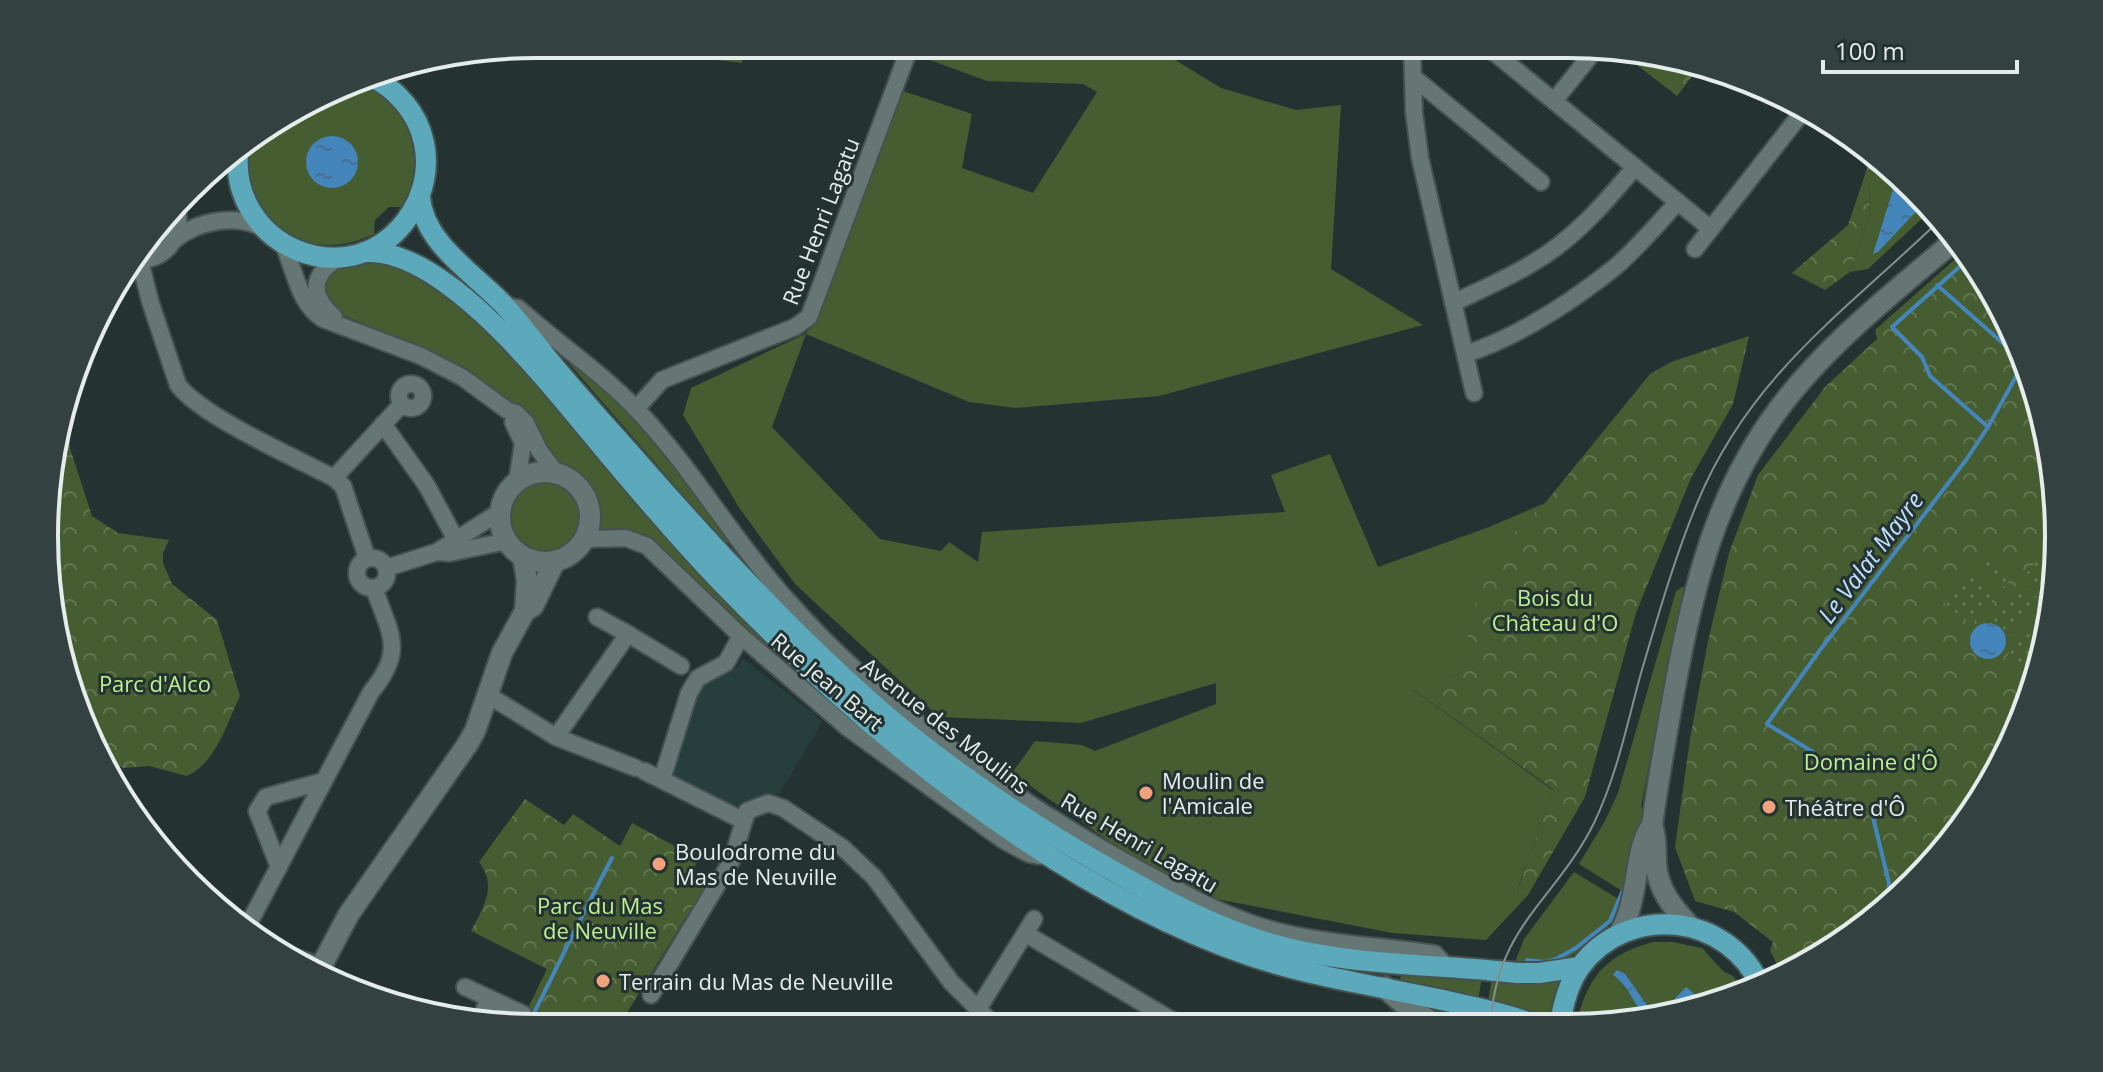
<svg xmlns="http://www.w3.org/2000/svg" width="2103" height="1072" font-family="'Open Sans',sans-serif">
<defs>
<pattern id="forest-crowns" width="20" height="18" patternUnits="userSpaceOnUse" patternTransform="scale(2)"><rect width="20" height="18" fill="#465d31"/><path d="M2 6a3 3 0 1 1 6 0M12 15a3 3 0 1 1 6 0" fill="none" stroke="#61754f"/></pattern>
<pattern id="garden-dots" width="8" height="8" patternUnits="userSpaceOnUse" patternTransform="scale(2)"><rect width="8" height="8" fill="#465d31"/><path d="M2 2h.1M6 6h.1" fill="none" stroke="#61754f" stroke-width="1.8" stroke-linecap="round"/></pattern>
<pattern id="water-ripples" width="26" height="14" patternUnits="userSpaceOnUse" patternTransform="scale(2)"><rect width="26" height="14" fill="#4486bb"/><path d="M2 4q2-2 4 0t4 0M15 11q2-2 4 0t4 0" fill="none" stroke="#447092"/></pattern>
</defs>
<rect width="100%" height="100%" fill="#243332"/>
<polygon fill="#263e3c" points="742,658 823,721 779,794 765,793 736,805 718,803 673,775 702,683 739,667"/>
<g fill="#465d31">
<polygon points="915,44 1090,45 1118,57 1124,45 1151,45 1221,88 1296,110 1341,105 1331,269 1423,325 1159,396 1016,408 969,402 806,334 772,427 880,539 941,551 949,542 978,562 982,532 1285,512 1271,475 1330,454 1378,567 1489,527 1545,503 1506,540 1459,674 1412,689 1553,790 1517,891 1528,895 1486,940 1392,933 1201,896 1186,889 1185,880 1178,876 1169,881 1137,861 1012,773 1035,741 1082,745 1095,751 1216,704 1216,683 1081,723 939,717 795,584 740,509 683,415 691,388 805,334 814,324 897,89 972,114 962,168 1033,193 1097,92 1083,84 987,81 911,53"/>
<path d="M355,82C408,99 430,159 402,207H389L375,220L374,234C318,262 249,235 246,167C246,159 248,150 248,142L250,139Z"/>
<polygon points="1877,166 1933,208 1868,269 1850,272 1870,213 1869,185"/>
<path d="M367,258L406,267L456,300L933,781L818,698L649,539C635,530 616,532 600,531C603,506 595,481 572,469C565,465 556,462 551,456C537,441 529,421 514,407C466,357 397,340 336,312L326,301L324,284L336,267Z"/>
<polygon points="566,360 575,362 649,429 732,544 723,541"/>
<circle cx="545" cy="519" r="37"/>
<polygon points="1684,586 1641,807 1644,812 1627,894 1579,864 1605,821 1618,793 1676,591"/>
<path d="M1574,872L1625,903C1616,924 1576,959 1553,963C1540,965 1527,965 1514,965L1524,939Z"/>
<path d="M1653,942H1673L1702,948L1723,971L1733,976L1745,993L1632,1024H1576C1588,977 1605,955 1653,942Z"/>
<polygon points="1401,973 1482,977 1478,1000 1400,982"/>
<polygon points="1492,978 1560,978 1554,997 1551,1024 1534,1016 1488,1002"/>
</g>
<g fill="url(#forest-crowns)">
<polygon points="591,44 742,44 742,63"/>
<polygon points="1619,51 1696,71 1677,96"/>
<polygon points="1870,160 1877,166 1869,185 1870,213 1850,272 1825,290 1792,273 1848,225"/>
<polygon points="1961,254 2033,377 2058,568 2008,753 1957,836 1866,927 1782,975 1770,950 1773,942 1734,912 1695,901 1675,847 1690,739 1708,641 1729,553 1758,475 1825,387 1877,339 1875,330"/>
<polygon points="1749,336 1733,404 1691,478 1636,613 1585,797 1528,895 1517,892 1553,789 1411,688 1459,674 1482,577 1506,540 1545,503 1650,374 1671,362"/>
<path d="M67,407L70,448L92,516L118,533L169,540L163,552V563L172,584L217,620L240,696C227,723 216,763 187,776L149,766L123,768L94,750L48,600L54,440Z"/>
<path d="M525,799L564,825L573,814L620,846L632,823L699,859L693,870L709,880L618,1027H528L526,1012L547,969L471,931C483,908 498,886 479,862Z"/>
</g>
<g fill="url(#garden-dots)">
<polygon points="1987,554 2013,577 2003,588 1977,565"/>
<polygon points="2044,558 2057,570 2052,590 2048,595 2025,575 2038,559"/>
<polygon points="1971,571 1998,593 1971,625 1944,603"/>
<polygon points="2019,582 2041,601 2007,640 2004,629 1988,621"/>
<polygon points="2034,624 2041,630 2029,675 2007,656"/>
</g>
<g fill="url(#water-ripples)">
<circle cx="332" cy="162" r="26"/>
<polygon points="1896,180 1925,202 1878,252 1873,254"/>
<circle cx="1988" cy="641" r="18"/>
<path d="M1617,970L1625,974L1649,1008L1661,1004L1668,1006L1686,987L1700,999L1694,1007L1650,1019C1634,1008 1630,986 1613,975Z"/>
</g>
<g fill="none" stroke-linecap="round" stroke-linejoin="round">
<g stroke="#4486bb" stroke-width="4">
<polyline points="1966,261 1892,327 1922,357 1930,376 1988,427"/>
<polyline points="1937,285 2022,360"/>
<polyline points="1813,752 1767,724 1820,650 1966,460 1988,427 2024,362"/>
<polyline points="1871,809 1889,883 1888,905"/>
<polyline points="1527,960 1545,962 1556,959 1576,948 1610,921 1623,890"/>
<path d="M529,1023C557,968 583,912 612,858"/>
</g>
<defs>
<g id="minor">
<polyline points="1412,45 1414,112 1420,158 1474,393"/>
<polyline points="1485,45 1711,229"/>
<polyline points="1413,77 1541,182"/>
<polyline points="1554,101 1599,45"/>
<polyline points="211,173 229,161 238,148"/>
<path d="M174,240C199,220 235,214 263,228"/>
<path d="M283,244C295,270 298,303 323,319L421,356L462,377L507,410L516,413L526,423L539,450L557,474"/>
<polyline points="1695,249 1804,110"/>
<path d="M132,260C162,263 184,240 177,210"/>
<path d="M140,261L150,301L178,385C204,418 294,457 334,478L343,486L367,558"/>
<path d="M1453,303C1480,290 1506,279 1531,264C1573,240 1605,203 1635,167"/>
<path d="M508,306L518,308C557,343 601,372 637,410C693,469 733,540 787,600C881,707 1017,803 1142,871C1181,892 1219,913 1262,927C1319,944 1377,945 1435,954L1446,966"/>
<path d="M334,317C309,294 311,275 340,257"/>
<path d="M1466,354C1519,336 1570,303 1614,268C1637,249 1657,224 1678,202"/>
<circle cx="411" cy="396" r="12"/>
<polyline points="636,409 662,380 795,327 809,317 911,44"/>
<polyline points="513,422 523,443 517,482"/>
<polyline points="383,424 427,486 455,538"/>
<polyline points="334,478 402,404"/>
<polyline points="585,539 626,538 647,546 741,636 848,728 1003,840 1029,854 1039,856"/>
<polyline points="437,552 449,553 507,541"/>
<circle cx="372" cy="573" r="15"/>
<polyline points="386,568 437,552 501,511"/>
<polyline points="597,617 628,634"/>
<polyline points="488,695 556,737 636,768"/>
<polyline points="556,737 628,634 681,666"/>
<polyline points="644,771 742,820"/>
<polyline points="662,779 689,693 698,678 726,663 741,636"/>
<polyline points="279,867 257,811 266,797 324,781"/>
<path d="M248,925L371,692C406,650 390,634 374,588"/>
<polyline points="1026,934 1180,1025"/>
<polyline points="287,955 321,966"/>
<polyline points="465,987 523,1014 520,1027"/>
<polyline points="651,995 732,860 747,811 768,803 783,808 843,848 874,877 951,982 995,1026"/>
<polyline points="978,1009 1034,919"/>
<polyline points="480,1020 489,998"/>
</g>
<g id="tertiary">
<circle cx="545" cy="517" r="45"/>
<polyline points="523,556 527,581 525,611"/>
<polyline points="316,976 349,914 467,745 475,731 502,653 525,611 533,606 555,561"/>
</g>
<g id="secondary">
<path d="M1690,926C1673,908 1658,890 1656,864C1655,850 1657,838 1652,825C1658,780 1666,736 1674,692C1692,591 1715,494 1778,410C1826,345 1893,293 1954,241"/>
<path d="M1619,934C1640,900 1633,850 1652,825"/>
<path d="M1385,987C1398,1003 1417,1011 1434,1024"/>
</g>
<g id="primary">
<path d="M239,145C223,247 355,302 411,213C424,192 429,167 424,143C418,113 396,88 368,75"/>
<path d="M420,197C424,244 474,273 504,305C518,320 531,338 544,354C577,395 612,432 646,471C720,555 797,638 882,712C949,769 1025,820 1101,864C1150,892 1199,920 1253,938C1337,967 1429,963 1517,973H1539L1580,967"/>
<path d="M365,252C448,247 558,395 608,454C645,498 683,543 723,584C863,729 1059,891 1251,956C1316,978 1389,988 1456,1003C1482,1009 1508,1014 1533,1024"/>
<path d="M1560,1024C1563,1004 1568,984 1580,967C1628,902 1729,913 1761,987"/>
</g>
</defs>
<use href="#minor" stroke="#455251" stroke-width="20"/>
<use href="#tertiary" stroke="#455251" stroke-width="24"/>
<use href="#secondary" stroke="#455251" stroke-width="24"/>
<use href="#primary" stroke="#455251" stroke-width="24"/>
<use href="#minor" stroke="#667674" stroke-width="16"/>
<use href="#tertiary" stroke="#667674" stroke-width="20"/>
<use href="#secondary" stroke="#667674" stroke-width="20"/>
<use href="#primary" stroke="#5ba9ba" stroke-width="20"/>
<path stroke="#838f8e" stroke-width="2" d="M1491,1024C1495,927 1556,900 1594,823C1617,775 1627,724 1641,673C1658,616 1675,556 1698,501C1751,374 1847,310 1941,219"/>
</g>
<g fill="#f1a17b" stroke="#243332" stroke-width="3">
<circle cx="1146" cy="793" r="8"/>
<circle cx="1769" cy="807" r="8"/>
<circle cx="659" cy="864" r="8"/>
<circle cx="603" cy="981" r="8"/>
</g>
<g text-anchor="middle" dominant-baseline="central" stroke-width="6" stroke-linejoin="round" paint-order="stroke">
<g font-size="22" fill="#e4edec" stroke="#243332">
<text transform="translate(820 221) rotate(-69)">Rue Henri Lagatu</text>
<text transform="translate(828 681) rotate(40)">Rue Jean Bart</text>
<text transform="translate(946 725) rotate(38)">Avenue des Moulins</text>
<text transform="translate(1140 842) rotate(30)">Rue Henri Lagatu</text>
</g>
<g font-size="22" fill="#bdf090" stroke="#243332">
<text x="1555" y="597">Bois du<tspan x="1555" dy="25">Château d'O</tspan></text>
<text x="155" y="683">Parc d'Alco</text>
<text x="1871" y="761">Domaine d'Ô</text>
<text x="600" y="905">Parc du Mas<tspan x="600" dy="25">de Neuville</tspan></text>
</g>
<g font-size="22" fill="#e4edec" stroke="#243332" text-anchor="start">
<text x="1162" y="780">Moulin de<tspan x="1162" dy="25">l'Amicale</tspan></text>
<text x="1785" y="807">Théâtre d'Ô</text>
<text x="675" y="851">Boulodrome du<tspan x="675" dy="25">Mas de Neuville</tspan></text>
<text x="619" y="981">Terrain du Mas de Neuville</text>
</g>
<g font-size="24" font-style="italic" fill="#bfe1fe" stroke="#243332">
<text transform="translate(1870 557) rotate(-53)">Le Valat Mayre</text>
</g>
</g>
<path d="M0 0H2103V1072H0ZM536 58H1567A478 478 0 0 1 2045 536V536A478 478 0 0 1 1567 1014H536A478 478 0 0 1 58 536V536A478 478 0 0 1 536 58Z" fill="#334241" fill-rule="evenodd"/>
<path fill="none" stroke="#e4edec" stroke-width="4" d="M536 58H1567A478 478 0 0 1 2045 536V536A478 478 0 0 1 1567 1014H536A478 478 0 0 1 58 536V536A478 478 0 0 1 536 58Z"/>
<path d="M1823 60v12h194v-12" fill="none" stroke="#e4edec" stroke-width="4"/>
<text x="1835" y="60" font-size="24" fill="#e4edec" stroke="#243332" stroke-width="6" paint-order="stroke">100 m</text>
</svg>
